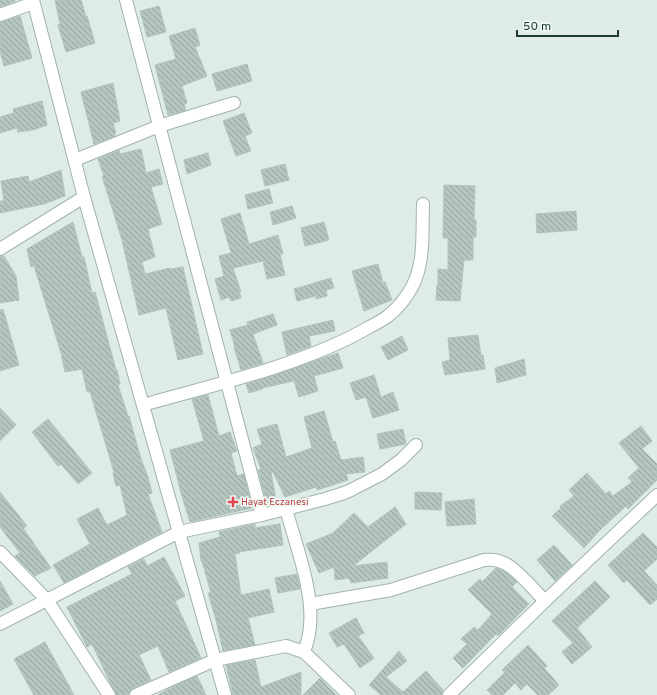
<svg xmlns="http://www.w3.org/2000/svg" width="657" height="695" font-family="Overpass,sans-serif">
<defs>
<pattern id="building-back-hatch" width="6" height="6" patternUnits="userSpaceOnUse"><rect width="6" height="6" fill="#b4c6bf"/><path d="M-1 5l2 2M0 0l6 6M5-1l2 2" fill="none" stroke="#92a29c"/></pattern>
</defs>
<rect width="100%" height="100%" fill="#deebe6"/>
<g fill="url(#building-back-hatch)" stroke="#b0c5bd">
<polygon points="0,0 15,0 15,1 0,7"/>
<polygon points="55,0 81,0 86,17 87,16 95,43 66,52 58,25 60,24"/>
<polygon points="159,6 166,32 147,37 140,11"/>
<polygon points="20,16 32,58 4,66 0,51 0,22"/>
<polygon points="195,28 200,45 195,47 207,76 182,86 187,103 184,104 186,110 168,115 155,65 176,59 169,36"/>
<polygon points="247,64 252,81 217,91 212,74"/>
<polygon points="113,83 120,121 113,123 116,133 114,134 115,136 94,144 81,92"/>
<polygon points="42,101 47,125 33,130 18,132 17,128 0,133 0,117 14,113 13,109"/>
<polygon points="244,113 252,133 245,136 251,151 236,156 223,121"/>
<polygon points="141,149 146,173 159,169 163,184 151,187 162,224 148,229 155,257 142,262 145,274 170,268 171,269 183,267 203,354 178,360 166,308 139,315 122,240 102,176 104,176 98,159 119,150 120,154"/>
<polygon points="208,153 211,165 187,174 184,160"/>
<polygon points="285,164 289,180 265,186 261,170"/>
<polygon points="61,170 65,196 44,204 0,213 0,201 4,201 1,181 28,176 29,182"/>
<polygon points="444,185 475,186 474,220 476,220 476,237 473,237 473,260 464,260 460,301 436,300 437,285 438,285 438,269 448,270 448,238 443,238"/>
<polygon points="269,189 273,203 248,209 245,195"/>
<polygon points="292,206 296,218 273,225 270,212"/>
<polygon points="576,211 577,230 537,233 536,214"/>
<polygon points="240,213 249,244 278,235 283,254 280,254 285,275 267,279 263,261 233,268 241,292 239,292 241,298 231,301 229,297 221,300 215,279 224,276 219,256 231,253 221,219"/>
<polygon points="73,222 82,257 84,257 92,293 95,292 116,370 117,370 120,384 118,385 128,416 129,416 141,459 148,477 152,493 148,494 162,532 64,583 53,565 90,544 77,519 98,508 107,525 127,515 120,485 116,486 113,473 114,472 90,392 87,392 82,369 65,372 61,353 34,266 31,267 27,249"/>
<polygon points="324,222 329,240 305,246 301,228"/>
<polygon points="0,256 4,256 16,276 19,300 0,303"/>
<polygon points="378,264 383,283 385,282 392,300 364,311 352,271"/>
<polygon points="331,278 334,288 326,290 327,296 316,299 316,296 297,301 294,289"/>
<polygon points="3,309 19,365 0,371 0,310"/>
<polygon points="273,314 277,325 253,334 263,363 241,370 234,347 235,347 230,330 248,325 247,322"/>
<polygon points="333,320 335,331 309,336 311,346 287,355 282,332"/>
<polygon points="478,335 481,356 483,355 485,369 445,375 442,362 450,360 448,338"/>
<polygon points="402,336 408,350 388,360 381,347"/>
<polygon points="338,353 343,368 314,376 318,391 299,397 294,381 262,388 262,389 249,393 246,384"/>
<polygon points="524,359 526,375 497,383 495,368"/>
<polygon points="374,375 381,397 393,392 399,410 373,418 366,397 356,400 350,383"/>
<polygon points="208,395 219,436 230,432 237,451 231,453 237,476 244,474 252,508 190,522 181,493 170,450 204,441 192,399"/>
<polygon points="0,408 16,425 0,441"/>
<polygon points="324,411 333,442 335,441 341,460 363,457 365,472 346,474 348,480 317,490 316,487 285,497 273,472 271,472 276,500 267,504 258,470 261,469 253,448 262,444 257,429 277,424 286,457 312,448 304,417"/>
<polygon points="48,419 92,473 78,484 61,464 58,466 32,432"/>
<polygon points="641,426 652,441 642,449 657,464 657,480 628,509 626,506 599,531 584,548 552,516 561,508 560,506 574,496 569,490 587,473 606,494 609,491 613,496 632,482 628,478 639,468 619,443"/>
<polygon points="403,429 406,444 380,449 377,434"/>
<polygon points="0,492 27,526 23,528 51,568 35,576 15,556 20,553 0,527"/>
<polygon points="415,492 442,493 441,510 415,509"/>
<polygon points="474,499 476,524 447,526 445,502"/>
<polygon points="395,507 406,524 353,566 387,562 388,578 351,583 349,578 335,580 334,567 319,573 306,544 333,533 354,513 368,527"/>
<polygon points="255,524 255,528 280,524 283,545 239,552 240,553 235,554 241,595 269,589 274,612 248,618 255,645 223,651 216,620 208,593 211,593 202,561 201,561 199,543 220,537 219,532"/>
<polygon points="643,533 657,547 657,559 644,571 657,585 657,599 650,605 627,580 624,583 608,565"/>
<polygon points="554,545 572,565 555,581 537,560"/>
<polygon points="164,557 185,596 175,601 201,658 169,672 158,646 139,655 151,680 133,688 130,691 129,695 116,695 92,644 87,647 67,607 132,574 128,567 144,559 147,566"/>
<polygon points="496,568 507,573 517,582 512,587 529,604 498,636 496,634 463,668 453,658 467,644 461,639 474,627 478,630 492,614 468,590 480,579 482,582"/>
<polygon points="297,574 300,589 278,593 275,578"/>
<polygon points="0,581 13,604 0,611"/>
<polygon points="595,581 610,597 577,628 592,647 572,664 562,652 573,643 552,621"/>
<polygon points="356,618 364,633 358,636 374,658 360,668 344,644 337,647 329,633"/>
<polygon points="45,642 74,695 34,695 14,659"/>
<polygon points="528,645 547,666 544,668 559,685 548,695 538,695 527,684 521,690 515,683 503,695 492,695 487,690 505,672 502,670"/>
<polygon points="399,651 407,661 386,677 403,692 426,671 443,690 442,695 381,695 369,685"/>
<polygon points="255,660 261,687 301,672 301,695 233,695 226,665"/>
<polygon points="197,676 206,695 158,695 174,686"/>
<polygon points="320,678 336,695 303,695"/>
</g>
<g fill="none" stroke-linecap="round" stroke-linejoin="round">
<defs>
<g id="minor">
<polyline points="33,0 84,197 225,695"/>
<polyline points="126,0 262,515"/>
<polyline points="0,15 33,3"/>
<polyline points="75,160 159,126 234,103"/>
<polyline points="0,249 84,197"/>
<path d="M143,405C213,385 286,369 351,337C363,330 377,324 388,316C398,308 407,297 413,285C425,261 422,230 423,204"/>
<path d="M286,509C296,546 316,596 309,634C308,640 306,646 304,652"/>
<polyline points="0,552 47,600 109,695"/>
<path d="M310,604L391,590L484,560C492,559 499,560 506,564C519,571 534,590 545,601"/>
<polyline points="0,624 179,532 262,515 325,499 347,492 382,474 401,460 416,445"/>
<polyline points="136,695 215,660 286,646 304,652 349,695"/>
<polyline points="449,695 545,601 657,495"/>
</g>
</defs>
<use href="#minor" stroke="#a1b3ad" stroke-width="14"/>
<use href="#minor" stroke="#fff" stroke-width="12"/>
</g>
<path fill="#e0444e" stroke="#eff8f3" stroke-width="1.5" d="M231 496h4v4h4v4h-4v4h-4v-4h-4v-4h4z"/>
<g text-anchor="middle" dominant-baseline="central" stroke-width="3.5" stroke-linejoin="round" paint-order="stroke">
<g font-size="10" fill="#be3a42" stroke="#eff8f3" text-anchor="start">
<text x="241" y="502">Hayat Eczanesi</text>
</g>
</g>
<path d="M517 30v6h101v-6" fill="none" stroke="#1e3c35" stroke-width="2"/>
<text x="523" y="30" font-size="12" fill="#1e3c35" stroke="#eff8f3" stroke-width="3" paint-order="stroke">50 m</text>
</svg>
